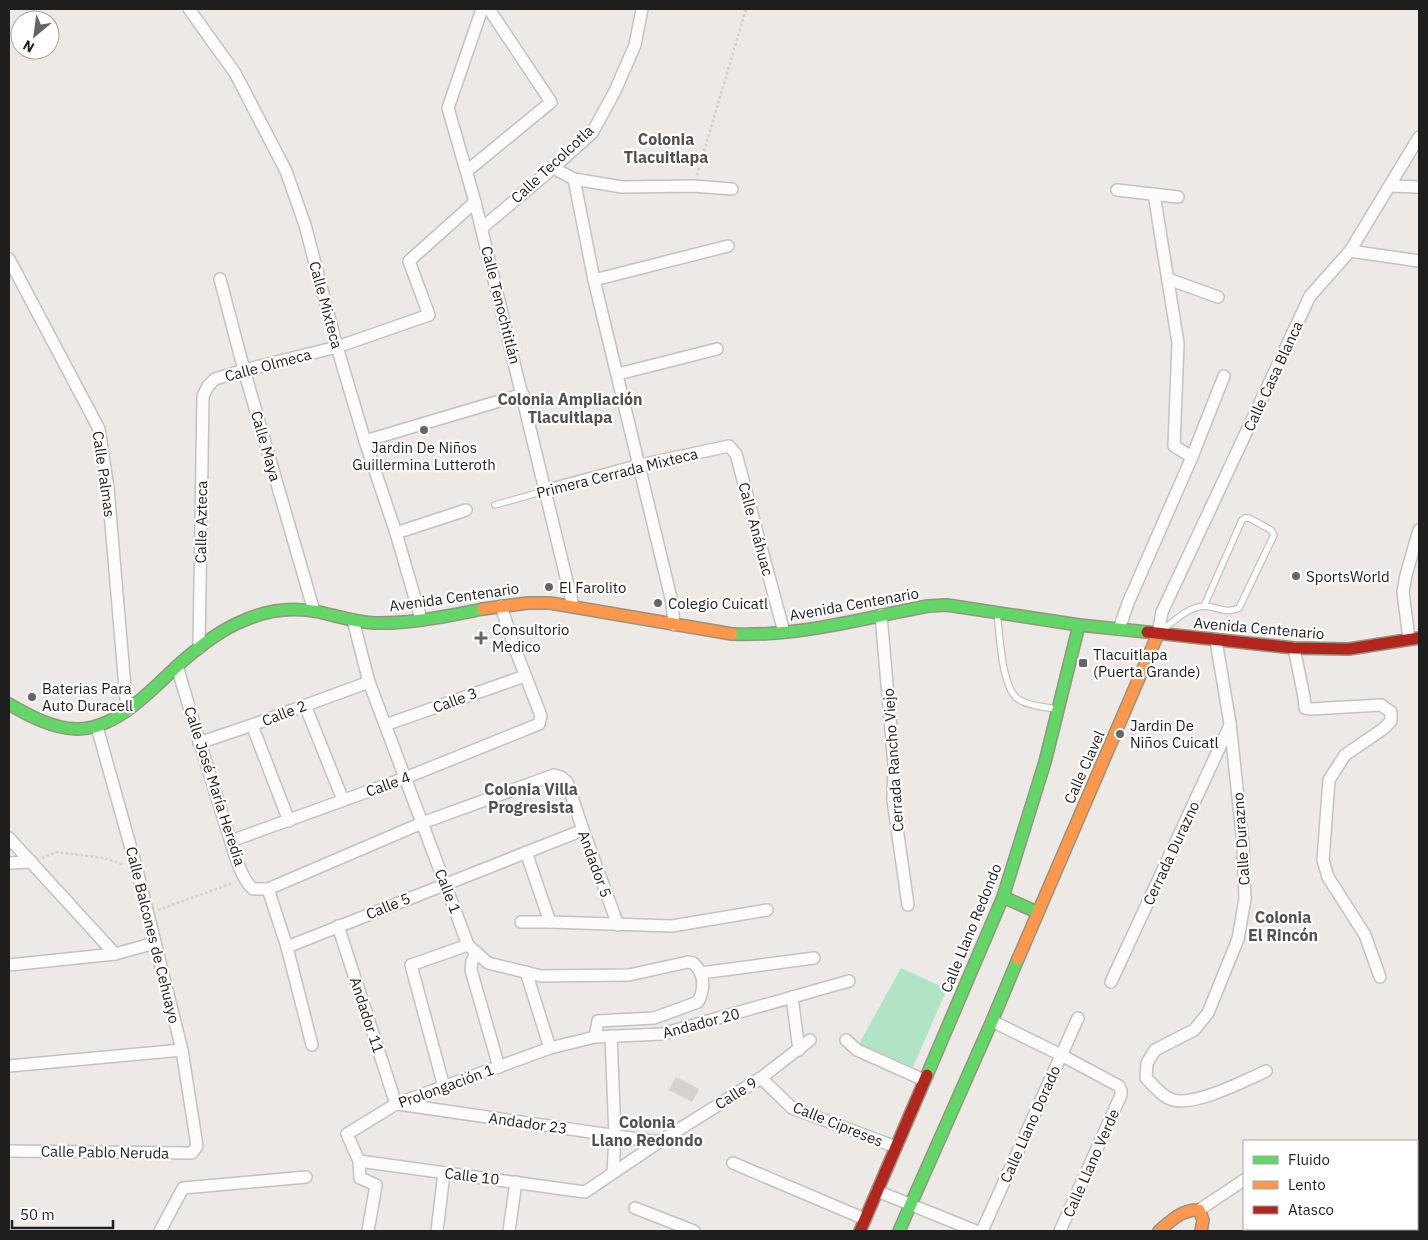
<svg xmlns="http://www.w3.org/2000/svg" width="1428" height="1240" font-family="'IBM Plex Sans',sans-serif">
<rect width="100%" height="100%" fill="#ece9e7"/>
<polygon fill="#b1e4c6" points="901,968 947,989 913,1067 859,1044"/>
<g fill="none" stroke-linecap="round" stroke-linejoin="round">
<g stroke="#badee0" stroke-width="24">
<polyline points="1417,1192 1419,1190"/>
<polyline points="1374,1231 1376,1229"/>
</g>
</g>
<polygon fill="#d5d1cf" points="676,1077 699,1089 692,1102 669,1090"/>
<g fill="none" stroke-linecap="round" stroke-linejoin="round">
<defs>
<g id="lane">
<polyline points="495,505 544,491"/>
<path d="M997,613C1000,634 1001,687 1018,699C1028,706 1045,707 1056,709"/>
<path d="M1161,631C1173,622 1189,606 1205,606C1218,607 1225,614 1239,608L1274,535L1271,530L1249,518H1245L1242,520L1204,606"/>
</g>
<g id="street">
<polyline points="189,9 235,73 286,171 305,225 337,347 365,441 396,533 421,619"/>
<polyline points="482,9 448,108 475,202 573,606"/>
<polyline points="553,168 574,179 622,187 693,186 732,189"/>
<polyline points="467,171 551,102 489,9"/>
<polyline points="574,179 594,280 672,602 674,625"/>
<polyline points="1390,186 1419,187"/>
<polyline points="1117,190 1178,197"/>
<polyline points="1154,194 1178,343 1174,446 1192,457"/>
<polyline points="482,228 553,168 592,133 615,91 635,45 642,9"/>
<polyline points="1350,251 1419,261"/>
<polyline points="9,259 99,429 108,488 127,711"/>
<polyline points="220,279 244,370 314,611"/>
<polyline points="1168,279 1218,297"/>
<polyline points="594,280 728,246"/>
<polyline points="618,374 717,349"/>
<polyline points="365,441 523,394"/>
<polyline points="544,491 640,465 729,446 736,454 784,632"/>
<polyline points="396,533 466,510"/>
<polyline points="881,615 894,765 893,800 908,905"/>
<path d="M353,620L369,682L468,945L488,963L541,976L629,975L688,962L693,963C705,973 705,989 698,1002L654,1018L598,1021L595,1037"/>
<polyline points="1119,629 1128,603 1192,457 1224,376"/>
<polyline points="1158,634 1162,612 1310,296 1350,251 1419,137"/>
<polyline points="1409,639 1403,592 1406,575 1419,530"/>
<path d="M1216,641L1230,723L1243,843L1245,899L1238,939L1208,1013L1194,1030L1155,1050L1147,1063L1146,1078C1154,1086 1162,1097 1173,1100C1196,1106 1244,1081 1266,1071"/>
<polyline points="199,648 203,396 208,386 215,379 244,370 337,347 429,315 409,261 475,202"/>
<polyline points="1294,648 1304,697 1305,708 1311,709 1381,705 1391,712 1391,721 1383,729 1345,755 1329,780 1323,860 1328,877 1365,935 1380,977"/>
<path d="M177,666C192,718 208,769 224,820C231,839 238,876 253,889H268L422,823L554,775L561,777L567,782L583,830L618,925"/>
<polyline points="305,705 343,800"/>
<polyline points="252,725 289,821"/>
<polyline points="385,725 525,676"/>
<polyline points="199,743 252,725 369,682"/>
<polyline points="9,838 115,954"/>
<polyline points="231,841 405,778 539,724 541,716 514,646 501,606"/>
<polyline points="526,852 550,922"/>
<polyline points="9,863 32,862"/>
<polyline points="268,889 287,947 312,1045"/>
<polyline points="521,922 550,922 672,926 767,910"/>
<polyline points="338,926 396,1104"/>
<polyline points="287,947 583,830"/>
<polyline points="476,952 472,961 471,970 499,1067"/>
<polyline points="9,965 115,954 155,943"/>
<polyline points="526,972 550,1048"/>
<polyline points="701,973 814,958"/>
<polyline points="1111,982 1230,725"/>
<polyline points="792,997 799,1050"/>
<polyline points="992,1021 1061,1055 1119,1086 1121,1091 1121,1095 1060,1231"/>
<polyline points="611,1036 615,1136 613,1173"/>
<polyline points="846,1040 857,1050 924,1080"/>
<polyline points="9,1066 182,1050"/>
<polyline points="761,1078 792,1108 896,1147"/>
<polyline points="444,1087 411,965 468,945"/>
<polyline points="398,1104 659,1142"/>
<polyline points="9,1151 188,1153 192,1153 197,1146 182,1050 137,870 97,727"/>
<polyline points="359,1161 585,1192 659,1142 761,1078 810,1040"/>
<polyline points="733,1163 865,1219"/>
<polyline points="877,1191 976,1231"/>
<polyline points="635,1208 694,1231"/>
<polyline points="1199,1210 1244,1180"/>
<polyline points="160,1231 183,1188 306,1177"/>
<polyline points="368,1231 376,1185 360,1178 359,1161 347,1134 396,1104 550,1048 595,1037 662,1034 849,981"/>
<polyline points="437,1231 444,1173"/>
<polyline points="509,1231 516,1182"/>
<polyline points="982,1231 1078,1018"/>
</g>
<g id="fast">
<path d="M732,634C798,637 864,618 928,606L947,605L1079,625L1147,632"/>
<path d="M9,704C29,716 52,728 76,729C119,730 155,685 185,659C203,644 222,629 245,620C268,610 293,607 319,612C337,616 355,622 374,623C411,624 447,616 483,609"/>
<polyline points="1003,897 1037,912"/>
<polyline points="927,1075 1003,897 1045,762 1079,625"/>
<polyline points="899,1231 992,1021 1018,959"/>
</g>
<g id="slow">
<polyline points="483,609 528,603 550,603 732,634"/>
<polyline points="1018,959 1158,634"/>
<path d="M1159,1231C1171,1221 1182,1209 1199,1210L1203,1220L1201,1231"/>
</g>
<g id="jam">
<polyline points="1147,632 1294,648 1349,649 1419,638"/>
<polyline points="860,1231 927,1075"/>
</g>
</defs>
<use href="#lane" stroke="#c3c2c1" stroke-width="8"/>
<use href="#street" stroke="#c3c2c1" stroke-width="14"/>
<use href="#fast" stroke="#96947e" stroke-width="14"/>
<use href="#slow" stroke="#96947e" stroke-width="14"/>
<use href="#jam" stroke="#96947e" stroke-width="14"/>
<g stroke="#dacaca" stroke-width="2.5" stroke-dasharray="2.5 2.5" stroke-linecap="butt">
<polyline points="697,175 746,9"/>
<polyline points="42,858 56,852 104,858 124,865"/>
<polyline points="158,910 233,883"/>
</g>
<use href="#lane" stroke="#fcfcfb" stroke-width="5.5"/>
<use href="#street" stroke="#fcfcfb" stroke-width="11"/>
<use href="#fast" stroke="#63d668" stroke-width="11"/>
<use href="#slow" stroke="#ff974d" stroke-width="11"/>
<use href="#jam" stroke="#b3261e" stroke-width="11"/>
</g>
<g fill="#666564" stroke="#fff" stroke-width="2">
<circle cx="424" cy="430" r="5"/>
<circle cx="1296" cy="576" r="5"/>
<circle cx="549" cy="587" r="5"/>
<circle cx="658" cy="603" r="5"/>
<path d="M478.5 630.5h5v5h5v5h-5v5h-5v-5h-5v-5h5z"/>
<rect x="1078" y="658" width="10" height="10" rx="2.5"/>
<circle cx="32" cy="697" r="5"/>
<circle cx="1120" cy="734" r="5"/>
</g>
<g text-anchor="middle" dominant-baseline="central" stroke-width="4.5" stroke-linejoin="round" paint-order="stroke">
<g font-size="15" fill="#1e1e1e" stroke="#fff">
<text transform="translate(552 164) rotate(-43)">Calle Tecolcotla</text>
<text transform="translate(326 305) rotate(75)">Calle Mixteca</text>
<text transform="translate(501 305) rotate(76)">Calle Tenochtitlán</text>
<text transform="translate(268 365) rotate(-15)">Calle Olmeca</text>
<text transform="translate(1273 376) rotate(-65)">Calle Casa Blanca</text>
<text transform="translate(266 446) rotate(74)">Calle Maya</text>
<text transform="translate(617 473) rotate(-14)">Primera Cerrada Mixteca</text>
<text transform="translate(104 474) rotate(82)">Calle Palmas</text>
<text transform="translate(201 522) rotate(-89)">Calle Azteca</text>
<text transform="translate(756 529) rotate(75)">Calle Anáhuac</text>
<text transform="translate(454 597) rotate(-8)">Avenida Centenario</text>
<text transform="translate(854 604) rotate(-10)">Avenida Centenario</text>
<text transform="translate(1259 628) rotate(5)">Avenida Centenario</text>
<text transform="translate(455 700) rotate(-20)">Calle 3</text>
<text transform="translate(284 713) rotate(-21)">Calle 2</text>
<text transform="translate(893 760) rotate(-94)">Cerrada Rancho Viejo</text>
<text transform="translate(1084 767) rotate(-66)">Calle Clavel</text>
<text transform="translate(388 784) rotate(-20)">Calle 4</text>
<text transform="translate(215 786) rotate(72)">Calle José María Heredia</text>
<text transform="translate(1241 839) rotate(-94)">Calle Durazno</text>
<text transform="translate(1171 853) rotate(-65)">Cerrada Durazno</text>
<text transform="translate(595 864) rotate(70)">Andador 5</text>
<text transform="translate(448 891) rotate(69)">Calle 1</text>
<text transform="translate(388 906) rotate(-22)">Calle 5</text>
<text transform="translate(971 928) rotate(-68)">Calle Llano Redondo</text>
<text transform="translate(153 935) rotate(76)">Calle Balcones de Cehuayo</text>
<text transform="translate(367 1015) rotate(72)">Andador 11</text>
<text transform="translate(701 1023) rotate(-15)">Andador 20</text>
<text transform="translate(446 1086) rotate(-20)">Prolongación 1</text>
<text transform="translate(736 1093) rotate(-32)">Calle 9</text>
<text transform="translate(528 1123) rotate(8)">Andador 23</text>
<text transform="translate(838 1124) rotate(22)">Calle Cipreses</text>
<text transform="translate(1030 1124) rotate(-66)">Calle Llano Dorado</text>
<text transform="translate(105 1152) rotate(1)">Calle Pablo Neruda</text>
<text transform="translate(1091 1163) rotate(-66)">Calle Llano Verde</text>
<text transform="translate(472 1176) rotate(7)">Calle 10</text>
</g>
<g font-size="15" fill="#1e1e1e" stroke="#fff" text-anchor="start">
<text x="424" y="447" text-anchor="middle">Jardin De Niños<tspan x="424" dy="17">Guillermina Lutteroth</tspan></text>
<text x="1306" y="576">SportsWorld</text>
<text x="559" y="587">El Farolito</text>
<text x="668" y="603">Colegio Cuicatl</text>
<text x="492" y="629">Consultorio<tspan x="492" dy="17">Medico</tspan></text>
<text x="1093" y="654">Tlacuitlapa<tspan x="1093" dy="17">(Puerta Grande)</tspan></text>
<text x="42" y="688">Baterias Para<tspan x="42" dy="17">Auto Duracell</tspan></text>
<text x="1130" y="725">Jardin De<tspan x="1130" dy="17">Niños Cuicatl</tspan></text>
</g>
<g font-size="16" font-weight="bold" fill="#515151" stroke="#fff">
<text x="666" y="139">Colonia<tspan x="666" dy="18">Tlacuitlapa</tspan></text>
<text x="570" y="399">Colonia Ampliación<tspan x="570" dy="18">Tlacuitlapa</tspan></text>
<text x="531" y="789">Colonia Villa<tspan x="531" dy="18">Progresista</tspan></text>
<text x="1283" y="917">Colonia<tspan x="1283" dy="18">El Rincón</tspan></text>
<text x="647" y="1122">Colonia<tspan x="647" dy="18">Llano Redondo</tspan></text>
</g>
</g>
<rect width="1428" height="1240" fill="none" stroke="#1e1e1e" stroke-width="20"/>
<rect x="1243" y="1140" width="175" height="90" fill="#ffffff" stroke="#a5a5a5"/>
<rect x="1253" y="1156" width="25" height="8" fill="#63d668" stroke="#a5a5a5"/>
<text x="1288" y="1165" font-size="15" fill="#1e1e1e">Fluido</text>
<rect x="1253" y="1181" width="25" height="8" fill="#ff974d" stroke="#a5a5a5"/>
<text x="1288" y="1190" font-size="15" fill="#1e1e1e">Lento</text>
<rect x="1253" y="1206" width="25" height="8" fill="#b3261e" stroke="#a5a5a5"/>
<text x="1288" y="1215" font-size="15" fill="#1e1e1e">Atasco</text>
<g transform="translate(35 35) rotate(209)"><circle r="24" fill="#ffffff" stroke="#a5a5a5"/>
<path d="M0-4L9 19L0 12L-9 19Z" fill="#666564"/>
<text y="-8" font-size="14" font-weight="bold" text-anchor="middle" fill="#1e1e1e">N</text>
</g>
<path d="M12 1220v8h101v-8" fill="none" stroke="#1e1e1e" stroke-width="2.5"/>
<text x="20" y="1220" font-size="15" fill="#1e1e1e" stroke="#ffffff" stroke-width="4" paint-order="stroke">50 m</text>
</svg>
